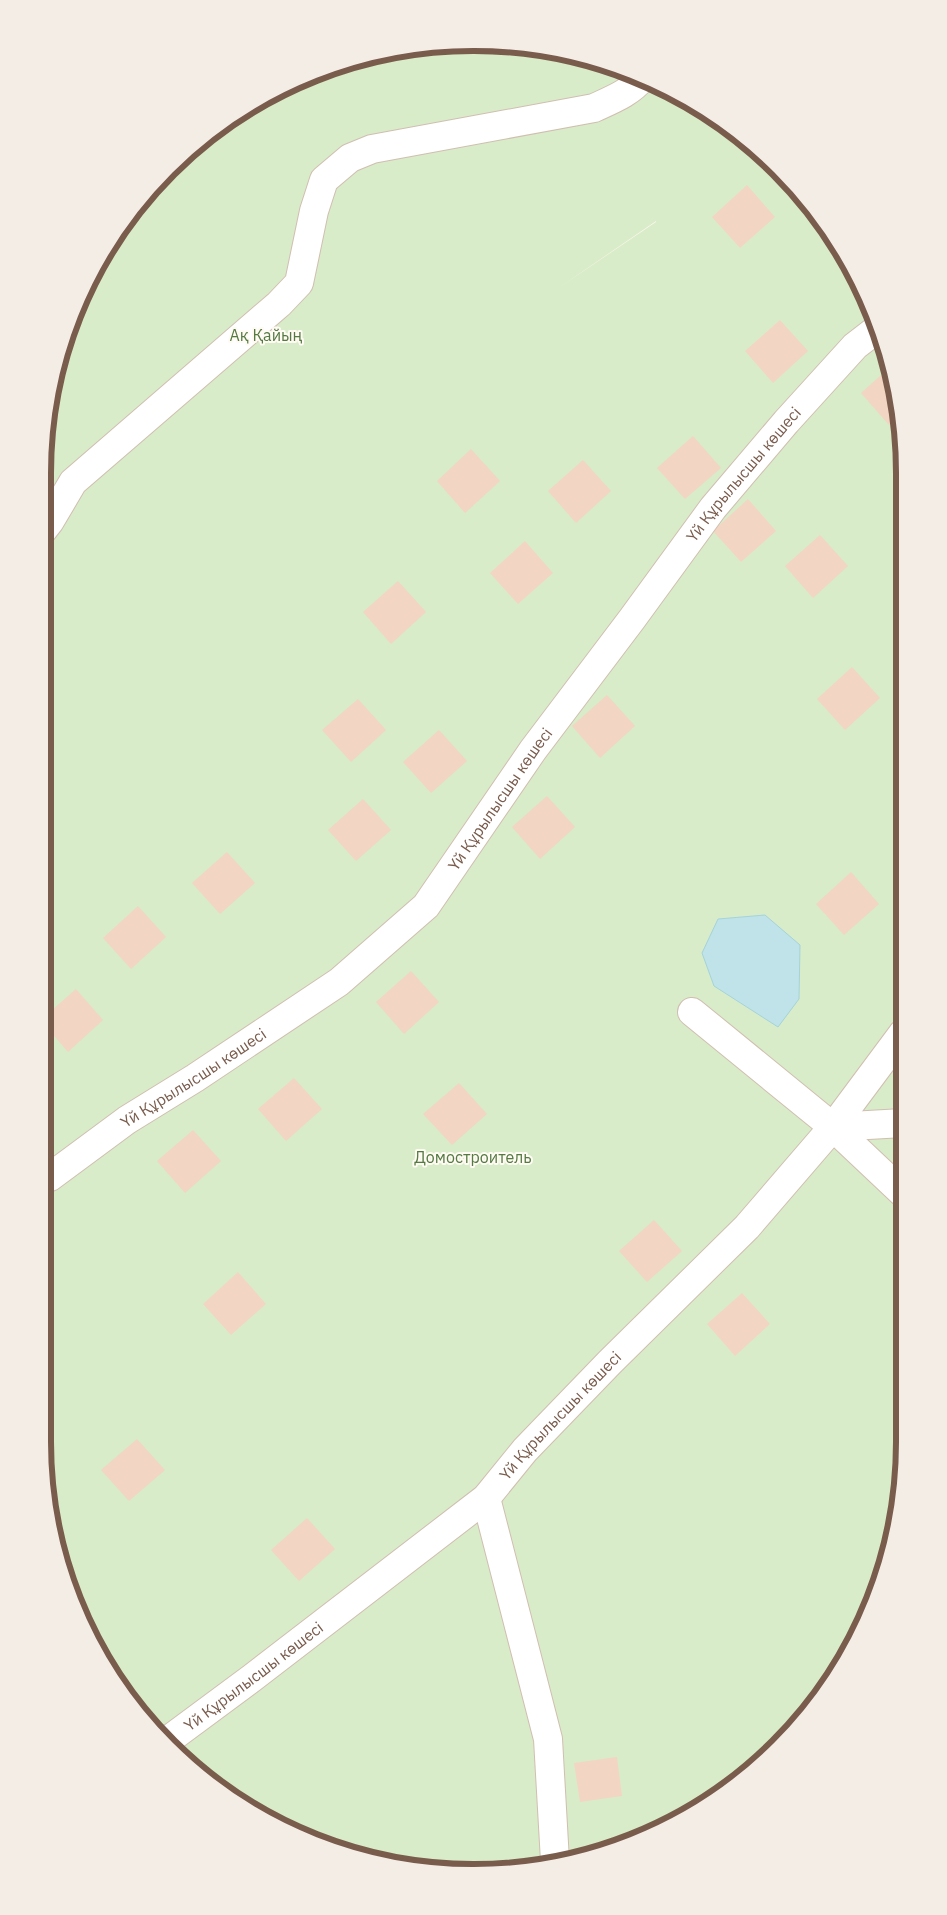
<svg xmlns="http://www.w3.org/2000/svg" width="947" height="1915" font-family="'IBM Plex Sans',sans-serif">
<rect width="100%" height="100%" fill="#fdf6ec"/>
<path fill="#d8ecc9" fill-rule="evenodd" d="M474,43L558,51L639,75L736,132L816,211L872,309L901,417L904,1442L896,1526L872,1607L832,1681L778,1746L664,1828L529,1869L389,1864L258,1815L189,1765L132,1704L65,1580L43,1441V473L51,389L75,308L115,234L169,169L234,115L309,75L390,51ZM656,221V222L557,289Z"/>
<polygon fill="#bfe3e8" stroke="#a5d3da" points="765,915 800,945 799,999 778,1027 714,986 702,953 718,919"/>
<g fill="#f3d5c3">
<polygon points="747,185 775,217 740,248 712,217"/>
<polygon points="789,185 805,201 803,202 788,186"/>
<polygon points="780,320 808,351 773,383 745,351"/>
<polygon points="888,369 900,414 889,425 861,393"/>
<polygon points="693,436 721,468 685,499 657,468"/>
<polygon points="471,449 500,481 465,513 437,481"/>
<polygon points="583,460 611,491 576,523 548,491"/>
<polygon points="748,499 776,531 741,562 713,531"/>
<polygon points="820,535 848,566 813,598 785,566"/>
<polygon points="525,541 553,573 518,604 490,573"/>
<polygon points="398,581 426,612 391,644 363,612"/>
<polygon points="852,667 880,698 845,730 817,699"/>
<polygon points="607,695 635,726 600,758 572,726"/>
<polygon points="358,699 386,730 351,762 322,730"/>
<polygon points="439,730 467,761 431,793 403,762"/>
<polygon points="547,796 575,827 540,859 512,827"/>
<polygon points="363,799 391,830 356,861 328,830"/>
<polygon points="227,852 255,883 220,914 192,883"/>
<polygon points="851,872 879,904 844,935 816,904"/>
<polygon points="138,906 166,937 131,969 103,938"/>
<polygon points="411,971 439,1002 404,1034 376,1002"/>
<polygon points="76,989 103,1020 68,1052 43,1023 43,1018"/>
<polygon points="294,1078 322,1109 286,1141 258,1109"/>
<polygon points="459,1083 487,1114 452,1145 423,1114"/>
<polygon points="193,1130 221,1161 185,1193 157,1161"/>
<polygon points="654,1220 682,1251 647,1282 619,1251"/>
<polygon points="238,1272 266,1304 231,1335 203,1304"/>
<polygon points="742,1293 770,1324 735,1356 707,1324"/>
<polygon points="137,1439 165,1470 129,1501 101,1470"/>
<polygon points="307,1518 335,1549 299,1581 271,1550"/>
<polygon points="617,1757 622,1796 580,1802 574,1763"/>
</g>
<g fill="none" stroke-linecap="round" stroke-linejoin="round">
<defs>
<g id="minor">
<path d="M43,530L50,521L73,482L279,304L299,283L314,211L324,180L350,158L372,149L594,108C611,100 630,93 642,78"/>
<polyline points="692,1012 833,1127 904,1194"/>
<polyline points="833,1127 903,1123"/>
<path id="s1" d="M43,1180L50,1177L127,1120L195,1078L339,982L426,906L533,750L632,619L713,508L786,422L855,346L877,329"/>
<polyline points="486,1498 548,1739 555,1861"/>
<path id="s2" d="M167,1741L252,1678L486,1498L525,1450L610,1362L747,1227L833,1127L903,1033"/>
</g>
</defs>
<use href="#minor" stroke="#d1beb0" stroke-width="30"/>
<use href="#minor" stroke="#fff" stroke-width="28"/>
</g>
<g text-anchor="middle" dominant-baseline="central" stroke-width="4" stroke-linejoin="round" paint-order="stroke">
<g font-size="16" fill="#537a41" stroke="#fffaf3">
<text x="266" y="335">Ақ Қайың</text>
<text x="473" y="1157">Домостроитель</text>
</g>
<g font-size="16" fill="#7a5c4d" stroke="#fffaf3">
<text stroke="none"><textPath href="#s1" startOffset="1008">Үй Құрылысшы көшесі</textPath></text>
<text stroke="none"><textPath href="#s1" startOffset="602">Үй Құрылысшы көшесі</textPath></text>
<text stroke="none"><textPath href="#s1" startOffset="182">Үй Құрылысшы көшесі</textPath></text>
<text stroke="none"><textPath href="#s2" startOffset="512">Үй Құрылысшы көшесі</textPath></text>
<text stroke="none"><textPath href="#s2" startOffset="108">Үй Құрылысшы көшесі</textPath></text>
</g>
</g>
<path d="M0 0H947V1915H0ZM473 51H474A422 422 0 0 1 896 473V1442A422 422 0 0 1 474 1864H473A422 422 0 0 1 51 1442V473A422 422 0 0 1 473 51Z" fill="#f4ede6" fill-rule="evenodd"/>
<path fill="none" stroke="#7a5c4d" stroke-width="6" d="M473 51H474A422 422 0 0 1 896 473V1442A422 422 0 0 1 474 1864H473A422 422 0 0 1 51 1442V473A422 422 0 0 1 473 51Z"/>
</svg>
